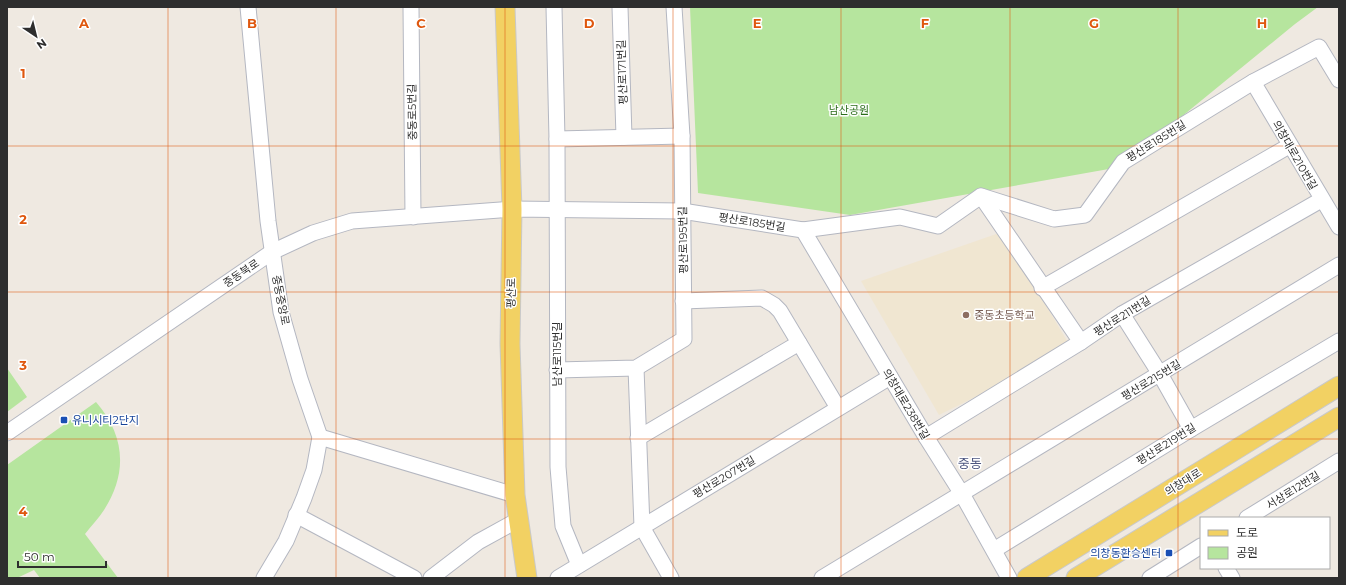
<svg xmlns="http://www.w3.org/2000/svg" width="1346" height="585" font-family="Montserrat,'Noto Sans KR',sans-serif">
<rect width="100%" height="100%" fill="#efe9e1"/>
<polygon fill="#f0e6d1" points="1002,232 1072,349 939,415 861,281"/>
<g fill="#b6e59e">
<polygon points="690,7 1318,7 1295,24 1120,167 850,215 698,193"/>
<polygon points="7,368 27,397 7,412"/>
<path d="M96,402C125,435 128,473 104,510C99,518 91,526 85,534L118,578H40L34,570L17,578H7V465Z"/>
</g>
<g fill="none" stroke-linecap="round" stroke-linejoin="round">
<defs>
<g id="minor">
<polyline points="248,7 268,221 281,312 300,379 320,437 314,470 304,498 286,541 264,578"/>
<polyline points="411,7 413,217"/>
<polyline points="554,7 557,139 558,467 563,526 579,565"/>
<polyline points="620,7 624,137"/>
<polyline points="1253,82 1339,227"/>
<polyline points="557,139 682,136"/>
<polyline points="981,196 1081,342"/>
<polyline points="803,230 926,437 962,494 1009,578"/>
<polyline points="1042,288 1289,146"/>
<polyline points="683,301 762,298 774,305 780,311 838,408"/>
<polyline points="1122,314 1160,374 1191,429"/>
<polyline points="636,368 642,527 671,578"/>
<polyline points="557,370 636,368 684,339 682,136 674,7"/>
<polyline points="7,433 272,252 313,233 352,221 512,209 682,211 803,230 900,217 938,226 981,196 1054,219 1085,215 1123,162 1253,82 1319,47 1339,80"/>
<polyline points="320,437 515,495"/>
<polyline points="926,437 1081,342 1122,314 1321,200"/>
<polyline points="638,438 799,343"/>
<polyline points="296,515 414,578"/>
<polyline points="1247,518 1339,461"/>
<polyline points="994,550 1191,429 1339,341"/>
<polyline points="1226,568 1232,578"/>
<polyline points="431,578 478,542 518,520"/>
<polyline points="558,578 890,377"/>
<polyline points="822,578 1339,265"/>
<polyline points="1150,578 1201,546"/>
</g>
<g id="major">
<polyline points="505,7 512,209 510,344 515,495 527,578"/>
<polyline points="1027,578 1339,386"/>
<polyline points="1076,578 1339,417"/>
</g>
</defs>
<use href="#minor" stroke="#b4b7c1" stroke-width="17"/>
<use href="#major" stroke="#c9c9c9" stroke-width="21"/>
<use href="#minor" stroke="#fff" stroke-width="15"/>
<use href="#major" stroke="#f2d163" stroke-width="19"/>
</g>
<path fill="none" stroke="#df570e" stroke-width="1" stroke-opacity="0.55" d="M168,7V578M336,7V578M505,7V578M673,7V578M841,7V578M1010,7V578M1178,7V578M7,146H1339M7,292H1339M7,439H1339"/>
<circle fill="#8d6e63" stroke="#fff" stroke-width="1.5" cx="966" cy="315" r="4"/>
<g fill="#1a4fb4" stroke="#fff" stroke-width="1.5">
<rect x="60" y="416" width="8" height="8" rx="2"/>
<rect x="1165" y="549" width="8" height="8" rx="2"/>
</g>
<g text-anchor="middle" dominant-baseline="central" stroke-width="3" stroke-linejoin="round" paint-order="stroke">
<g font-size="11" fill="#2e2e2e" stroke="#fff">
<text transform="translate(622 72) rotate(-92)">평산로171번길</text>
<text transform="translate(412 112) rotate(-91)">중동로5번길</text>
<text transform="translate(1156 141) rotate(-32)">평산로185번길</text>
<text transform="translate(1295 155) rotate(60)">의창대로210번길</text>
<text transform="translate(752 222) rotate(9)">평산로185번길</text>
<text transform="translate(683 240) rotate(-91)">평산로195번길</text>
<text transform="translate(241 273) rotate(-34)">중동북로</text>
<text transform="translate(511 293) rotate(-89)">평산로</text>
<text transform="translate(281 300) rotate(79)">중동중앙로</text>
<text transform="translate(1122 316) rotate(-32)">평산로211번길</text>
<text transform="translate(557 354) rotate(-90)">남산로115번길</text>
<text transform="translate(1151 380) rotate(-31)">평산로215번길</text>
<text transform="translate(906 404) rotate(59)">의창대로238번길</text>
<text transform="translate(1166 444) rotate(-32)">평산로219번길</text>
<text transform="translate(724 477) rotate(-31)">평산로207번길</text>
<text transform="translate(1183 482) rotate(-32)">의창대로</text>
<text transform="translate(1293 490) rotate(-32)">서상로12번길</text>
</g>
<g font-size="11" fill="#2c6e1b" stroke="#fff">
<text x="849" y="110">남산공원</text>
</g>
<g font-size="11" fill="#785e54" stroke="#fff" text-anchor="start">
<text x="974" y="315">중동초등학교</text>
</g>
<g font-size="11" fill="#164399" stroke="#fff" text-anchor="start">
<text x="72" y="420">유니시티2단지</text>
<text x="1161" y="553" text-anchor="end">의창동환승센터</text>
</g>
<g font-size="13" fill="#4d5680" stroke="#fff">
<text x="970" y="463">중동</text>
</g>
</g>
<g font-size="13" text-anchor="middle" font-weight="bold" fill="#df570e" stroke="#fff" stroke-width="3" stroke-linejoin="round" paint-order="stroke">
<text x="84" y="28">A</text>
<text x="252" y="28">B</text>
<text x="421" y="28">C</text>
<text x="589" y="28">D</text>
<text x="757" y="28">E</text>
<text x="925" y="28">F</text>
<text x="1094" y="28">G</text>
<text x="1262" y="28">H</text>
<text x="23" y="78">1</text>
<text x="23" y="224">2</text>
<text x="23" y="370">3</text>
<text x="23" y="516">4</text>
</g>
<rect width="1346" height="585" fill="none" stroke="#2e2e2e" stroke-width="16"/>
<rect x="1200" y="517" width="130" height="52" fill="#ffffff" stroke="#ababab"/>
<rect x="1208" y="530" width="20" height="6" fill="#f2d163" stroke="#ababab"/>
<text x="1236" y="537" font-size="12" fill="#2e2e2e">도로</text>
<rect x="1208" y="547" width="20" height="12" fill="#b6e59e" stroke="#ababab"/>
<text x="1236" y="557" font-size="12" fill="#2e2e2e">공원</text>
<g transform="translate(36 36) rotate(145)" stroke="#ffffff" stroke-width="3" paint-order="stroke">
<path d="M0-3L7 15L0 10L-7 15Z" fill="#2e2e2e"/>
<text y="-6" font-size="11" font-weight="bold" text-anchor="middle" fill="#2e2e2e">N</text>
</g>
<path d="M18 561v6h88v-6" fill="none" stroke="#2e2e2e" stroke-width="2"/>
<text x="24" y="561" font-size="12" fill="#2e2e2e" stroke="#ffffff" stroke-width="3" paint-order="stroke">50 m</text>
</svg>
